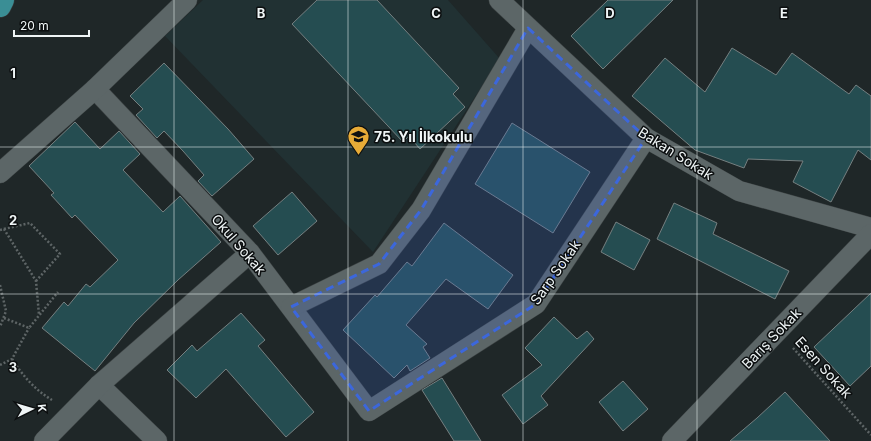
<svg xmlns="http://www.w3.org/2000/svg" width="871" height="441" font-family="Inter,sans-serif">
<rect width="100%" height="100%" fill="#1f2728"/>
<polygon fill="#213133" points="203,0 448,0 500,59 373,252 165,36"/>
<g fill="#254d51" stroke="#757f80">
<polygon points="317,0 377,0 459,88 453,94 465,107 420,149 409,136 403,142 292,24"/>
<polygon points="608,0 673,0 603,69 571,36"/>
<polygon points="732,48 776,75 792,53 849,94 856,85 871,96 871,160 858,150 831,202 793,182 803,161 748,159 744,168 695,150 632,96 665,58 705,92"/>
<polygon points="164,63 228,129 254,159 212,196 198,181 204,175 183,151 164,131 157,138 136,115 143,109 130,96"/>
<polygon points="75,122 100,149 119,131 140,154 123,170 163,212 180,196 221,242 178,280 134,323 95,371 42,328 64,302 68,306 86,284 90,287 118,260 75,215 72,218 51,195 54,193 29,166"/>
<polygon points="512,123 590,172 553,233 475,184"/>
<polygon points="292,192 317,221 278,255 253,226"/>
<polygon points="674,203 717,223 713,234 789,271 775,299 657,239"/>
<polygon points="616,222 650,240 634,270 601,252"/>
<polygon points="444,223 513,275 488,309 446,279 406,325 427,344 423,347 430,358 410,371 407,365 394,378 343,330 375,295 377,297 407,262 412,266"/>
<polygon points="871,293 871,366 850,386 814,347"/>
<polygon points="241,313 265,340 258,346 314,412 286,437 226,369 196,398 167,370 192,345 197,351"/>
<polygon points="554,317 577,339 587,331 594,339 541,396 548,405 523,424 502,395 542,365 525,348"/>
<polygon points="442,378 481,441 454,441 422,390"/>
<polygon points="623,381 648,409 623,431 599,402"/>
<polygon points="785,392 830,441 730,441 757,418"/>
</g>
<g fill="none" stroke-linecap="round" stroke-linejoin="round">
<defs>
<g id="minor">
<polyline points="499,0 646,138 739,191 871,228"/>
<polyline points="95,89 250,253 369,411 536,304 646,138"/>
<polyline points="0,173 95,89 187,0"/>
<polyline points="291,307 379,264 421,210 528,28"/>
<polyline points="99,385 157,441"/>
<polyline points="44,441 99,385 250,253"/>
<polyline points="672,441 871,234"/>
</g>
<polyline id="primary" points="0,6 3,0"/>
</defs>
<use href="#minor" stroke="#3c4243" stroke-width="21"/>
<use href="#primary" stroke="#3c4243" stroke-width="23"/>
<g stroke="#5e6566" stroke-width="2.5" stroke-dasharray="2 2" stroke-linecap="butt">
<polyline points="4,229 30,223 60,254 36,281"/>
<polyline points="0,230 4,229 36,281 39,315"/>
<polyline points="0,285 6,311 0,327"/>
<polyline points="4,318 29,328 58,292"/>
<polyline points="793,348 871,435"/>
<path d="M12,359C23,376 35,390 52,400"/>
<polyline points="0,365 12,359 29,328"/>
</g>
<use href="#minor" stroke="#5c6667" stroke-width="20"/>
<use href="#primary" stroke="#3a8e95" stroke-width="22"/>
</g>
<path fill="#3c67dc" fill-opacity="0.2" stroke="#3c67dc" stroke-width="3" stroke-dasharray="8 5" stroke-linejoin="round" d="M528,28L646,138L536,304L369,411L291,307L379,264L421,210Z"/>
<path fill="none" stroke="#eff5f6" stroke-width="1" stroke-opacity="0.55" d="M174,0V441M348,0V441M523,0V441M697,0V441M0,147H871M0,294H871"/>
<defs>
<symbol id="school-pin" viewBox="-11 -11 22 30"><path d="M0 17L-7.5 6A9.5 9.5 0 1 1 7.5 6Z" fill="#e8ab37" stroke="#0c0f10"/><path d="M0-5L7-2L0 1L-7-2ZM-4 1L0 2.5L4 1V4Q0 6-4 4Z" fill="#111"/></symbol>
</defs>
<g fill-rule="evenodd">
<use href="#school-pin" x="346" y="124" width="25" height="34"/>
</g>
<g text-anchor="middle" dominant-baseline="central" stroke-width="3" stroke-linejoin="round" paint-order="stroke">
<g font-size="14" font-weight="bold" fill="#eff5f6" stroke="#0c0f10" text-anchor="start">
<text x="374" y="136">75. Yıl İlkokulu</text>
</g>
<g font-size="14" fill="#eff5f6" stroke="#0c0f10">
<text transform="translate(676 153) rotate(32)">Bakan Sokak</text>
<text transform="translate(239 244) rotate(49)">Okul Sokak</text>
<text transform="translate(555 272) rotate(-55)">Sarp Sokak</text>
<text transform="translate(771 338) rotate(-46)">Barış Sokak</text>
<text transform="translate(824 367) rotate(48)">Esen Sokak</text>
</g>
</g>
<g font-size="13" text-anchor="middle" font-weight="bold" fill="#eff5f6" stroke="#0c0f10" stroke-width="3" stroke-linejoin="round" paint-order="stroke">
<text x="261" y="18">B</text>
<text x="436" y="18">C</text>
<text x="610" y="18">D</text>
<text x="784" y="18">E</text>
<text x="13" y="78">1</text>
<text x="13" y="225">2</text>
<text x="13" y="372">3</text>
</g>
<g transform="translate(32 409) rotate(85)" stroke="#0c0f10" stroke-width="3" paint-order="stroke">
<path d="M0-3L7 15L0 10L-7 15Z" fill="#eff5f6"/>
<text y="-6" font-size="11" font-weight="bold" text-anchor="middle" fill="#eff5f6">K</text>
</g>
<path d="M14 30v6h75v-6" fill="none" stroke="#eff5f6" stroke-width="2"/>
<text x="20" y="30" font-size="12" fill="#eff5f6" stroke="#0c0f10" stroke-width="3" paint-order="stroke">20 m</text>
</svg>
